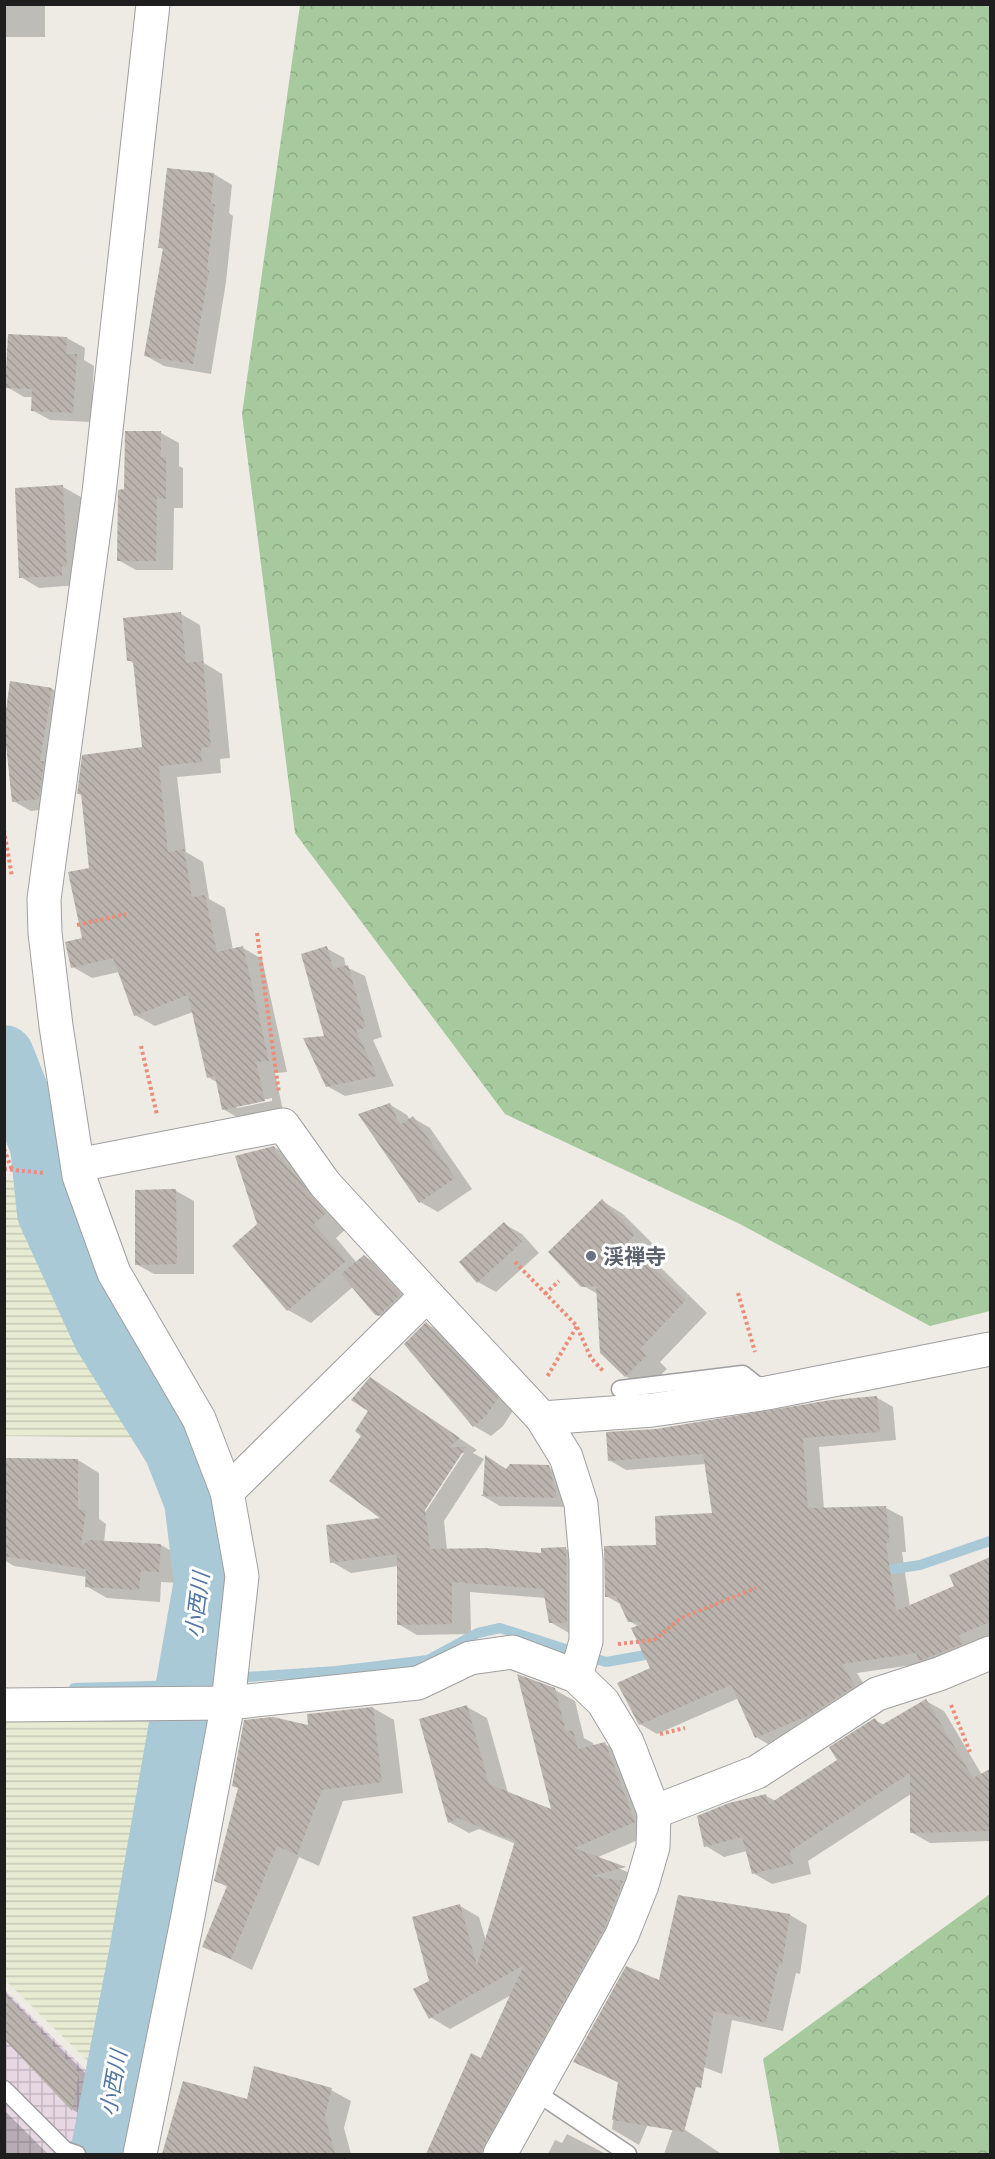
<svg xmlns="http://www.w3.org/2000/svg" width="995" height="2159" font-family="'PT Sans Narrow','Noto Sans JP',sans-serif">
<defs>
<pattern id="industrial-grid" width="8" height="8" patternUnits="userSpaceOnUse" patternTransform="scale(1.5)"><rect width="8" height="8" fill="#e6d7e2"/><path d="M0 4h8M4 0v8" fill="none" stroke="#c5b8c1"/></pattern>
<pattern id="farmland-rules" width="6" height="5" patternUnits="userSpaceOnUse" patternTransform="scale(1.5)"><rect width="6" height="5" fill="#e7ebd2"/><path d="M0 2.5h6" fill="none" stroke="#c6c9b4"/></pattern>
<pattern id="forest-crowns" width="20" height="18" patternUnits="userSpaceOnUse" patternTransform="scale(1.5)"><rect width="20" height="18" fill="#a7c99e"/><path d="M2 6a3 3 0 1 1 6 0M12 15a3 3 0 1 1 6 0" fill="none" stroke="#8fac88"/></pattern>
<pattern id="building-back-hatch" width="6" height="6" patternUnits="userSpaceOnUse" patternTransform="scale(1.5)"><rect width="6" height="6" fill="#bbb4ae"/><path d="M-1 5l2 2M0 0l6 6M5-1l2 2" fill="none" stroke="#a09a95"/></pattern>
</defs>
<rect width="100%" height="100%" fill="#eeebe5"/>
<polygon fill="url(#industrial-grid)" points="4,1989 99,2083 85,2154 5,2154"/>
<g fill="url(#farmland-rules)">
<polygon points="5,1180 15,1181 142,1438 5,1436"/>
<polygon points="4,1716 159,1716 99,2072 5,1980"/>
</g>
<g fill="url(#forest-crowns)">
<polygon points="300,5 990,5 990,1311 930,1326 738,1223 505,1114 295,833 242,414"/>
<polygon points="990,1894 990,2154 780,2154 763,2059"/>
</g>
<g fill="#0003" fill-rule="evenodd">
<rect x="4" y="4" width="41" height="33"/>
<polygon points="169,169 214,174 232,185 229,213 233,216 226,282 211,374 164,366 146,356 164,250 159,247"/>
<polygon points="67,338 85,348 84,360 94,366 91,422 50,420 32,410 33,397 24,397 7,387"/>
<polygon points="126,433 161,433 179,443 179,466 183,468 183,508 174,508 173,570 136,570 118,560 126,491"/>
<polygon points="63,487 81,497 84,575 79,585 39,588 21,577"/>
<path d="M181,614L200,625L204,663L222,674L230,758L220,759L221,773L177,777L186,852L203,862L209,899L225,908L233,950L243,948L262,959L287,1072L275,1073L283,1111L242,1120L223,1109L218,1083L208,1077L193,1012L155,1026L135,1015L119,972L92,978L73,967L84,939L91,869L83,796L79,794L143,749L135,664L128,660ZM272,1098V1101L237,1108V1105Z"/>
<polygon points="52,689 69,699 56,808 31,811 13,801 4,725"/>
<polygon points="326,948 344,958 346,967 365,976 382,1037 373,1040 394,1086 345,1096 327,1086"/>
<polygon points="389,1104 407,1115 410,1120 413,1118 430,1128 472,1189 438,1212 420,1202"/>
<polygon points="274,1147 297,1160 348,1227 336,1238 357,1263 364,1256 382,1267 418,1305 395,1324 376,1313 354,1286 311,1323 288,1310 259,1224"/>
<polygon points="176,1191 194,1201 194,1274 154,1274 136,1264"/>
<polygon points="602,1201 623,1214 656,1247 648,1255 707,1313 660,1362 667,1369 647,1388 625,1376 598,1294 582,1285"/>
<polygon points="504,1224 522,1234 539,1253 496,1292 478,1282"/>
<polygon points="427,1324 444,1334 514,1409 503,1426 491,1436 474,1426"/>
<path d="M371,1379L477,1450L473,1453L484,1459L444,1521L447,1550L542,1555L566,1549L585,1560L586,1633H569L550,1622L546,1598L470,1592L471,1634L417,1635L398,1624V1566L351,1573L332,1562L384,1519L363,1436L370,1411ZM461,1453H464L422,1517L420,1515Z"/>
<polygon points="876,1397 893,1407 896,1440 819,1447 824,1509 886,1508 903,1517 906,1552 902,1552 910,1607 956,1587 951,1576 990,1559 990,1648 926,1663 857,1673 871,1696 773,1747 756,1737 739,1698 657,1734 640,1724 652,1669 640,1627 629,1621 622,1605 606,1596 658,1547 713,1514 706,1464 626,1470 609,1460 656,1430"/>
<polygon points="4,1458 78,1460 99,1473 99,1519 106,1524 104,1542 161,1545 182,1557 180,1583 161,1582 160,1602 107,1598 86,1586 87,1577 14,1566 4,1560"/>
<polygon points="548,1467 567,1477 574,1507 500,1506 483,1496 507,1470"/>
<polygon points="555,1690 575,1701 584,1738 593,1743 594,1747 605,1744 625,1756 654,1833 596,1858 643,1879 642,1894 504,2154 428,2154 482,2060 513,1994 450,2029 430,2017 430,1981 460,1906 479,1917 486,1941 516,1844 479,1829 469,1833 449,1822 467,1707 487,1718 508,1793 553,1812"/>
<polygon points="926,1701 944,1711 982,1775 990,1770 990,1841 930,1843 911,1832 911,1794 808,1861 811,1874 772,1884 753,1873 747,1851 724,1857 706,1846 766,1796 776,1801 839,1761 875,1720 884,1725"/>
<polygon points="373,1708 394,1720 403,1793 343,1801 319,1866 299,1857 252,1970 204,1946 228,1887 215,1880 310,1727"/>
<polygon points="790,1915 807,1925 800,1974 796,1973 783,2031 732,2020 722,2074 677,2057 639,2145 612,2129 619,2083 575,2061 660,1983"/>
<polygon points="4,1991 97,2085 90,2119 73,2110 4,2037"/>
<polygon points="184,2083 248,2101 331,2090 351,2101 344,2128 351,2154 164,2154"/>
<polygon points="4,2110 48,2154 4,2154"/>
<polygon points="675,2123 720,2153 719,2154 664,2154"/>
<polygon points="567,2134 606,2154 548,2154 555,2140 562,2143"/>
</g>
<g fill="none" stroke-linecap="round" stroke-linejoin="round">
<g stroke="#aac9d7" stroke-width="10">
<polyline points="875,1572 920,1565 990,1541"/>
<polyline points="187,1681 336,1671 428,1660 478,1633 500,1628 606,1662 651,1654 656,1650"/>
<polyline points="74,1688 187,1685"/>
</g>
<polyline stroke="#aac9d7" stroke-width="60" points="4,1055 40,1146 47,1213 103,1336 174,1450 194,1501 204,1581 139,1953 100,2154"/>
</g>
<g fill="url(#building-back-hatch)">
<polygon points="167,168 214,173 211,204 215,204 207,270 209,271 193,364 144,356 163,248 158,248"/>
<polygon points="8,334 67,337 66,354 77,354 73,413 31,411 32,389 5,388"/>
<polygon points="125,431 161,431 161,457 166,457 166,499 157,498 156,561 117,561 118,490 124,489"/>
<polygon points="63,485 67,566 62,566 62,576 19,578 15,488"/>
<polygon points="181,612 186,663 203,661 211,747 201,748 202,762 159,766 168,852 184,849 192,897 205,895 217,952 243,946 269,1061 256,1062 265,1101 222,1110 215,1076 207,1078 188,995 134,1016 113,958 71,968 65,942 82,938 68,872 89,868 81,794 77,794 82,755 142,747 133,661 127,661 123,618"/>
<polygon points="10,681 52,688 40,761 44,761 39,799 12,802 4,725"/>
<polygon points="327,946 333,969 348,965 366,1028 356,1030 377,1076 326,1087 303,1038 324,1036 301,954"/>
<polygon points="390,1103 400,1125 413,1116 455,1178 419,1203 358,1114"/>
<polygon points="274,1146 276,1152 326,1213 314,1224 346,1261 287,1311 232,1246 257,1224 235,1156"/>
<polygon points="176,1189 177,1264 135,1265 135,1190"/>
<polygon points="602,1199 635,1234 628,1242 686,1300 640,1349 646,1356 625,1377 600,1353 596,1286 581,1287 548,1252"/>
<polygon points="504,1222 522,1242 477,1283 459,1262"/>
<polygon points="364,1255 401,1294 379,1316 375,1315 341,1274"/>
<polygon points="426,1322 498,1398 486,1416 473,1427 404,1344"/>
<polygon points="370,1377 460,1438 449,1447 466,1447 425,1510 430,1549 486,1548 541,1553 541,1548 566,1547 567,1623 549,1623 543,1589 452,1582 452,1624 397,1625 397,1554 330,1563 326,1525 380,1518 329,1481 361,1436 355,1431 368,1411 351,1400"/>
<polygon points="877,1396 880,1432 803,1438 808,1508 886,1506 890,1543 886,1543 896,1611 954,1586 949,1575 990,1557 990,1622 959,1635 963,1644 919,1661 916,1653 842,1664 855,1686 810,1715 755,1738 731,1685 639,1725 617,1683 650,1668 631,1628 642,1624 641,1622 628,1622 616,1596 605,1597 604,1546 656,1545 655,1516 712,1513 703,1454 608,1461 606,1432 656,1429 831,1400"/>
<polygon points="485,1455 506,1469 510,1464 549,1465 557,1498 481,1496 483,1494"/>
<polygon points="4,1458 78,1459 78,1509 86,1510 81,1546 90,1540 161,1544 159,1572 141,1571 139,1590 85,1587 86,1569 4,1556"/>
<polygon points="517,1674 555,1688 566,1732 573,1730 578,1749 605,1742 635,1822 574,1848 626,1867 592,1876 623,1881 605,1927 484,2145 481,2154 426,2154 471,2053 481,2058 524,1965 429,2019 413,1989 429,1981 412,1917 460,1904 477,1966 515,1841 458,1818 448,1823 419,1719 467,1705 489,1784 551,1809"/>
<polygon points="926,1699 973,1778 990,1769 990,1831 910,1833 910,1773 790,1851 793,1864 752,1874 742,1837 704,1847 697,1816 729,1803 766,1794 769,1804 837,1760 829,1747 875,1718 880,1726"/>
<polygon points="373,1707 382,1782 322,1790 297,1855 277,1846 231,1959 202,1947 227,1886 214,1881 238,1788 232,1786 244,1720 273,1717 308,1725 307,1714"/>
<polygon points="678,1895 790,1914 782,1965 779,1964 766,2023 714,2011 701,2088 696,2087 684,2132 612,2120 618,2082 573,2062 626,1966 659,1980"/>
<polygon points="4,1994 79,2073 72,2111 4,2039"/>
<polygon points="254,2066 332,2088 325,2116 335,2154 162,2154 183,2081 247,2099"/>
</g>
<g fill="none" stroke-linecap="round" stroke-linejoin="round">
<defs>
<g id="lane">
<polyline points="620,1389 743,1374 767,1393"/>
<polyline points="4,2089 65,2150 77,2154"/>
<polyline points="537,2093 628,2154"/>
</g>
<g id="street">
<polyline points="78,1165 283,1125 325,1184 427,1295 227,1492"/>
<polyline points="427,1295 542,1418 566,1457 581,1504 586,1560 586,1641 576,1676"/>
<polyline points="542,1418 653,1410 767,1393 990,1349"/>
<polyline points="4,1705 228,1703 418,1683 470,1658 512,1652 576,1676 603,1702 627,1742 654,1812 653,1847 642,1885 622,1935 500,2154"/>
<polyline points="654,1812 757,1772 877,1694 939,1674 990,1653"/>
<polyline points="140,2154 187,1921 228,1703 242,1576 227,1492 199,1419 114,1273 79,1176 56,1026 45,933 44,899 99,493 153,4"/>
</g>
</defs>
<use href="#lane" stroke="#9f9f9f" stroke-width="19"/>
<use href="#street" stroke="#9f9f9f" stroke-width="35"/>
<g stroke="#eb8d78" stroke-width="4" stroke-dasharray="3 3" stroke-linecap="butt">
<polyline points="4,830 12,877"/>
<polyline points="77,925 126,914"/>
<polyline points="257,933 279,1093"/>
<polyline points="141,1046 157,1115"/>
<polyline points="4,1149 12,1170"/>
<polyline points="4,1169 45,1173"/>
<polyline points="515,1262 577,1326 547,1377"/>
<polyline points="738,1293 755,1352"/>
<polyline points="545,1294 559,1281"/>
<polyline points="577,1327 591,1358 604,1372"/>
<polyline points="618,1644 654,1640 681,1618 756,1588"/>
<polyline points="951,1705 970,1752"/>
<polyline points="660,1734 685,1728"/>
</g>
<use href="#lane" stroke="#fff" stroke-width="16"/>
<use href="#street" stroke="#fff" stroke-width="33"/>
</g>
<circle fill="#6b7280" stroke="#fff" stroke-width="2" cx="591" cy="1256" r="6"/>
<g text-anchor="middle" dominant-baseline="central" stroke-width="6" stroke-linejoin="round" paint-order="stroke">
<g font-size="21" font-weight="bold" fill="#5b616d" stroke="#fff" text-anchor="start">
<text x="603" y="1256">渓禅寺</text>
</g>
<g font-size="22" font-style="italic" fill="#5476a4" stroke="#fff">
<text transform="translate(197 1605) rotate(-83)">小西川</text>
<text transform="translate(113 2083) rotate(-80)">小西川</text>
</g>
</g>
<rect width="995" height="2159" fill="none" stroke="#1e1e1e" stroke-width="12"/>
</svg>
